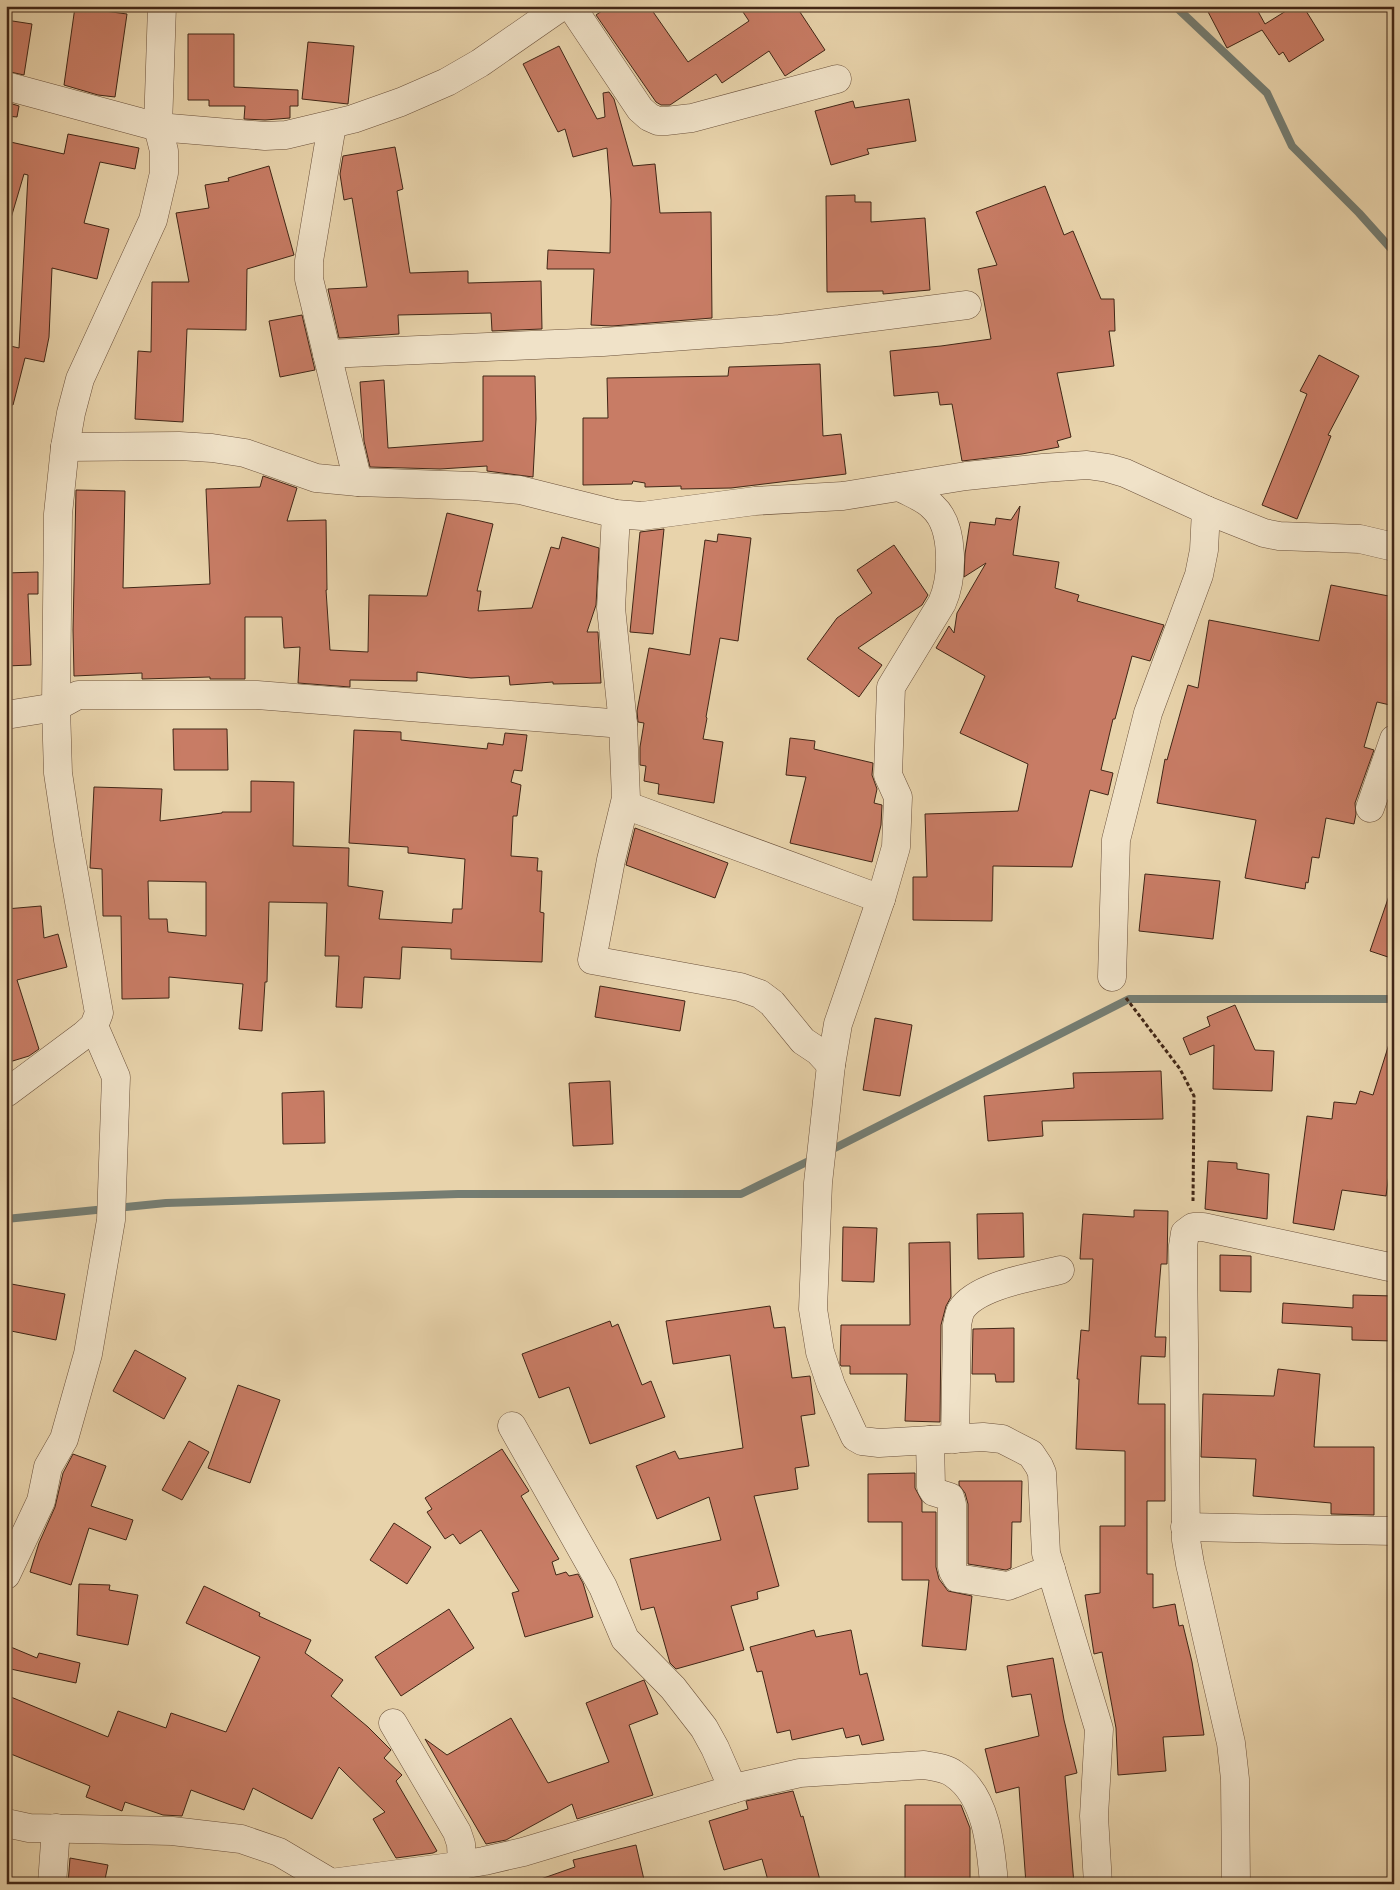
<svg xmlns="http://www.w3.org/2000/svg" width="1400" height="1890" font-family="'Sorts Mill Goudy',serif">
<rect width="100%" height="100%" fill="#e8d3ab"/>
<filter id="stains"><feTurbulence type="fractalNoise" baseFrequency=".004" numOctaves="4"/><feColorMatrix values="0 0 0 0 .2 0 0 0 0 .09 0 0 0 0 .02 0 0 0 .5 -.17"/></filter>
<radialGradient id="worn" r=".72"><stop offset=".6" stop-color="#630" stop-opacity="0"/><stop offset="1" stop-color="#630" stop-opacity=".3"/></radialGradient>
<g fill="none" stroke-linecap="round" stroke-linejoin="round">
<g stroke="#757d72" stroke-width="8">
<polyline points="1175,6 1267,93 1292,146 1359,213 1394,252"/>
<polyline points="827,1152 1129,999 1394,999"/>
<polyline points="6,1219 166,1203 458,1194 741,1194 815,1158"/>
</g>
</g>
<g fill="#c87c65" stroke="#412616" fill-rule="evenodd">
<polygon points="609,6 649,6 688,62 749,21 739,6 796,6 825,50 785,76 769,51 722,83 716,74 670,105 661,105 656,102 596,15"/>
<polygon points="1205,6 1255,6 1265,24 1294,6 1303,6 1324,40 1289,62 1283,52 1279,55 1262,30 1227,48"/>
<polygon points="75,7 127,14 115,97 98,95 64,85"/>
<polygon points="6,20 32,24 24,75 6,71"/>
<polygon points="188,34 234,34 234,87 298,90 298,106 290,106 290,118 265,120 244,119 245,106 209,106 209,100 188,100"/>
<polygon points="308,42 354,46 348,104 302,99"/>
<polygon points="559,46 597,119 605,117 603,93 609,92 614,99 633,166 655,164 660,213 711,212 712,318 612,326 591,325 594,269 547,269 548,250 610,253 611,200 607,148 573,157 565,129 558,132 523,64"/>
<polygon points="909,99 916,141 867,149 869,154 831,165 815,111 853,101 855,108"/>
<polygon points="6,102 19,106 17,117 6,116"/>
<polygon points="68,134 139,148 135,169 100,162 84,223 109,229 97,279 52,268 49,337 44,362 25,358 13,405 6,404 6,345 19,348 28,175 24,174 11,218 6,217 6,141 64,154"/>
<polygon points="395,147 403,189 397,191 410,273 468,271 468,283 541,281 542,329 492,331 491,313 398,315 399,334 339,338 328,289 367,287 352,198 344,200 340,174 343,156"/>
<polygon points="269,166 294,255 247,269 246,330 187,329 183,422 135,419 138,351 151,352 152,282 189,282 176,213 209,208 205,185 229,181 228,178"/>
<polygon points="1045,186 1064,235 1073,231 1101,299 1114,299 1115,331 1109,331 1114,366 1057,373 1071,437 1057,441 1059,447 1022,454 962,461 952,404 940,405 938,392 894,396 890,351 941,346 991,339 978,269 997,265 976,212"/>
<polygon points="855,195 855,202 871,202 871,222 925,218 930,290 883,294 883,291 827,292 826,196"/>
<polygon points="302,315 315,370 280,377 269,321"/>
<polygon points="1319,355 1359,376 1328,435 1331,436 1297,519 1262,505 1307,394 1300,391"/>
<polygon points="820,364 823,436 841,434 846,474 731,488 681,489 681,486 645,487 645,483 633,481 632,484 583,485 583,418 608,418 607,378 728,376 729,367"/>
<polygon points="483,376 535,376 536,419 533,477 487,471 487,466 440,469 370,467 364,441 360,382 384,380 388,448 483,441"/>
<polygon points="263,476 297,488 287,521 326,520 327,590 326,590 330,650 368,652 369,595 427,596 447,513 493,524 477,591 481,591 478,611 532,608 551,547 559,549 562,537 599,548 596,605 587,632 598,632 601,683 553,684 553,682 510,685 509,676 471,678 417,672 417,681 350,680 350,687 298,683 300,647 284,648 282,617 245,617 245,679 210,679 210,677 142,679 142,673 74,676 73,630 76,490 125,491 123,588 210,584 206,489 260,487"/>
<polygon points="1020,506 1013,555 1059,562 1055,588 1079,595 1077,601 1164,625 1150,661 1132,656 1115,719 1113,719 1101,770 1113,773 1108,795 1090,790 1072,867 993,866 992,921 913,920 913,877 927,877 925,814 1018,811 1028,764 960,733 985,676 936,648 949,626 954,633 957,613 986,563 964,577 965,554 970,522 995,525 996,518 1011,520"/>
<polygon points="664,529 653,634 630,632 640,532"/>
<polygon points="718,534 751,538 738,641 720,638 706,717 707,718 703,739 723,742 714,803 658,794 659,784 644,781 646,766 640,765 640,747 644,723 638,722 637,711 649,648 690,655 705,540 717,542"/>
<polygon points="894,545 928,595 922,605 858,648 882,665 859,697 807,659 837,618 872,593 857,570"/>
<polygon points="38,572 38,594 28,594 31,665 6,666 6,573"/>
<polygon points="1331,585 1394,597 1394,688 1390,705 1377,702 1364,747 1374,750 1355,803 1356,814 1354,824 1326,818 1319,858 1312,857 1308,883 1306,882 1305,889 1245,878 1256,820 1157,803 1165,759 1167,760 1188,685 1198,688 1209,620 1319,641"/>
<polygon points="173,729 227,729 228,770 174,770"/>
<path d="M354,730L401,732V740L487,749L488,743L503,745L505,733L527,735L522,771L514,770L511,782L521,785L517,816H513L511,856L538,858L537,871H542L540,912L544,913L542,962L451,959V949L402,947L400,979L364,977L362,1008L336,1007L339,956H325L327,903L269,902L267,982H265L262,1031L239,1029L243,984L169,977V998L122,999L121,916H103L102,869L90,868L94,787L162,789L160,821L222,813V812H251V781L294,782L293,846L349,848L348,886L383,891L379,919L452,923L453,909H462L465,859L408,853V847L349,843ZM148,881L206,882V936L168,932L167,919H149Z"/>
<polygon points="790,738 815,741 814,749 873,763 872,775 877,789 874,803 882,805 881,825 872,862 790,843 806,777 786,775"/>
<polygon points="635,828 728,863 715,898 626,865"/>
<polygon points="1145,874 1220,881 1213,939 1139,931"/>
<polygon points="1391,890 1394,891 1394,959 1370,951"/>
<polygon points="41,906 44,938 58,934 67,967 17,980 39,1049 29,1056 6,1063 6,960 10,960 6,947 6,909"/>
<polygon points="600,986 685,1001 680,1031 595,1017"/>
<polygon points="1235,1005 1255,1050 1274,1051 1272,1091 1213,1089 1214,1045 1190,1055 1183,1038 1210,1026 1207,1017"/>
<polygon points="875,1018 912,1025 900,1096 863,1090"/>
<polygon points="1389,1044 1394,1044 1394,1152 1392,1152 1386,1196 1342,1190 1334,1230 1293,1223 1307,1116 1332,1119 1334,1102 1356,1104 1360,1091 1373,1095"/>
<polygon points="1161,1071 1163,1119 1042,1121 1043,1136 988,1141 984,1096 1074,1088 1073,1073"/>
<polygon points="610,1081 613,1144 573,1146 569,1083"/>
<polygon points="324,1091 325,1143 283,1144 282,1093"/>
<polygon points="1208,1161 1237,1163 1237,1169 1269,1174 1267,1219 1205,1209"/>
<polygon points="1134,1210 1168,1211 1167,1264 1161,1264 1155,1337 1166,1337 1165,1357 1141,1356 1138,1404 1165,1404 1165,1501 1147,1501 1147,1574 1153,1574 1153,1608 1175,1604 1179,1626 1183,1625 1192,1662 1204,1735 1163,1737 1166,1771 1118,1775 1116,1728 1102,1652 1094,1654 1085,1595 1100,1593 1100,1526 1125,1526 1125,1451 1076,1449 1079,1379 1077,1379 1081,1330 1089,1331 1093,1259 1080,1259 1083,1214 1134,1217"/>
<polygon points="1023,1213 1024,1257 978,1259 977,1214"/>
<polygon points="843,1227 877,1228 874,1282 842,1281"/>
<polygon points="950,1242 951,1297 946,1306 941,1325 940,1422 905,1421 907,1374 850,1374 850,1366 841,1366 840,1364 841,1325 910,1325 909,1243"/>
<polygon points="1220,1255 1251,1256 1251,1292 1220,1291"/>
<polygon points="6,1283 65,1294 56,1340 6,1330"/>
<polygon points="1353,1295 1394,1296 1394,1341 1352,1340 1352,1327 1282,1323 1283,1303 1353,1308"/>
<polygon points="770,1306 774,1328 785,1327 792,1378 810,1376 815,1414 801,1416 809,1466 795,1468 798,1489 754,1496 779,1586 757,1592 758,1599 731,1606 744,1650 676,1669 670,1663 654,1607 641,1610 630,1559 721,1540 709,1497 657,1519 636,1466 675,1451 679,1459 743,1448 730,1355 673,1364 666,1321"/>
<polygon points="610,1321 612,1327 618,1324 642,1385 651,1381 665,1417 590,1444 569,1387 539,1398 522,1354"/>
<polygon points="1014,1328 1014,1382 996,1382 995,1374 972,1374 973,1329"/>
<polygon points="135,1350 186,1378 164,1419 113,1391"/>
<polygon points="1278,1369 1320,1374 1314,1447 1374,1447 1374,1515 1331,1514 1331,1503 1253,1496 1256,1459 1201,1457 1203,1394 1274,1396"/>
<polygon points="238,1385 280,1400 250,1483 208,1468"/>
<polygon points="189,1441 209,1452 182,1500 162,1490"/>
<polygon points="502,1449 529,1491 521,1496 559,1559 552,1562 556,1575 566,1572 569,1576 578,1574 583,1583 593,1617 525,1637 512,1593 519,1591 481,1530 460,1544 453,1534 445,1539 427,1512 432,1509 425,1498"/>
<polygon points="73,1454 106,1466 91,1506 133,1520 126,1540 89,1528 71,1585 30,1572 39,1543 55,1507 63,1473"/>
<polygon points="915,1473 915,1488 922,1501 922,1512 936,1512 936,1567 939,1579 948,1591 972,1596 966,1650 922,1646 929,1580 902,1580 902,1522 868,1522 868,1474"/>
<polygon points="959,1481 1022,1481 1021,1522 1012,1522 1011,1568 1006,1570 968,1564 968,1504 965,1493 959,1485"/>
<polygon points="394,1523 431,1547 407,1584 370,1560"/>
<polygon points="79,1584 110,1585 109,1590 138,1595 128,1645 77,1635"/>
<polygon points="204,1586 260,1613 259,1616 311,1640 305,1653 343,1680 331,1696 368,1727 391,1750 384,1758 402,1775 396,1781 437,1851 433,1853 396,1858 373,1819 385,1812 339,1767 312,1819 253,1788 244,1810 191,1790 182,1816 163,1815 125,1802 122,1811 86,1797 90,1786 6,1752 6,1695 108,1737 118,1711 166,1728 171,1713 226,1732 260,1657 186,1623"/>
<polygon points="449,1609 474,1648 401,1696 375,1657"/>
<polygon points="814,1630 816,1637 851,1630 860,1675 867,1673 884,1740 862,1745 859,1735 846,1738 843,1728 792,1740 790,1730 777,1733 762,1671 757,1672 750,1647"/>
<polygon points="6,1645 37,1658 39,1653 80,1663 76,1683 6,1668"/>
<polygon points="1053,1658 1064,1720 1077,1773 1065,1776 1074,1884 1026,1884 1019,1787 996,1793 985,1749 1039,1736 1031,1694 1012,1697 1007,1666"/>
<polygon points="644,1680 658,1714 629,1725 653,1795 577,1819 572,1804 506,1840 486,1844 425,1739 447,1755 511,1718 548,1783 609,1762 586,1703"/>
<polygon points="793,1791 801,1817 803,1816 821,1884 769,1884 762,1859 724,1870 709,1821 748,1809 746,1801"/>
<polygon points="905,1805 961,1805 970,1828 970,1884 905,1884"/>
<polygon points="636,1845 645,1884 538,1884 538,1880 575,1867 573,1860"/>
<polygon points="70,1858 108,1865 104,1884 68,1884"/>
</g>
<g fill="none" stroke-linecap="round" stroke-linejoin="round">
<defs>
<g id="minor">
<polyline points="571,6 640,109 649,117 658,121 666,121 692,118 837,79"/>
<polyline points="6,86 158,127 265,136 286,135 353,119 401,102 447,82 480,63 562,6"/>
<polyline points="332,125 309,261 309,279 358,482"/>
<polyline points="327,354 603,342 780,329 967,305"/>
<polyline points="65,447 179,446 212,448 245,453 316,478 358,482 474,486 520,490 616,514 642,516 755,501 843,496 966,476 1043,468 1087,465 1108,468 1125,473 1206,510 1264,533 1279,536 1360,539 1394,547"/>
<path d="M900,487C910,493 925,498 933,507C955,527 953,578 942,603L891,687L888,775L898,797L896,847L881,899L838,1024L831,1065L818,1183L813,1309L820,1352L831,1385L855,1437L862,1441L879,1443L983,1437L1002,1439L1031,1454L1039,1466L1042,1473L1046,1553L1099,1729L1094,1816L1098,1884"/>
<polyline points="616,514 611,608 623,724 626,798 611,860 592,960 740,987 760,994 772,1003 803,1041 818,1051 831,1065"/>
<polyline points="6,715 56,707 78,695 257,695 623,724"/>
<polyline points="625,805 881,899"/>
<polyline points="1370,808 1394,739"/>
<polyline points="1112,977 1116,840 1148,713 1199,575 1204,550 1206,510"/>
<polyline points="6,1093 84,1035 94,1026 99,1013 68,840 58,773 56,707 58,514 65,447 71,413 80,379 153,220 164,173 164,151 158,127 162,6"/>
<polyline points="512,1426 603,1587 625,1639 673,1688 704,1728 715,1748 733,1789"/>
<path d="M955,1439L957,1325C958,1320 959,1314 961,1310C977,1285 1033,1277 1060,1270"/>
<polyline points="930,1440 931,1487 934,1492 950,1497 952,1504 952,1567 953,1571 957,1578 1008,1586 1051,1569"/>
<polyline points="1185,1527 1394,1531"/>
<polyline points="6,1575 41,1501 48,1467 64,1439 88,1354 111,1220 116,1077 94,1026"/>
<polyline points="393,1723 457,1832 461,1844 462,1865"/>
<polyline points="6,1823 29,1828 172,1831 241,1839 279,1852 333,1884"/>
<path d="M331,1883L450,1867L484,1861L523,1852L743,1786L800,1773L924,1765C934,1767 946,1768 954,1774C987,1796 991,1848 994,1884"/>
<polyline points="52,1884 56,1828"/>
<polyline points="1236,1884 1235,1779 1231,1743 1190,1564 1186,1540 1183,1246 1185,1233 1193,1227 1203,1227 1394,1268"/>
</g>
</defs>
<use href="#minor" stroke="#6b513b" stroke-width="29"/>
<polyline stroke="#412616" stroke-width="3" stroke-dasharray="4 2.5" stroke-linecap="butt" points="1126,998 1180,1069 1194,1096 1193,1201"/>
<use href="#minor" stroke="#f0e2c8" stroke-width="28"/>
</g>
<rect width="1400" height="1890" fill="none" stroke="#e8d3ab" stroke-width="25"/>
<rect x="8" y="8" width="1385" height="1875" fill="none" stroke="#412616" stroke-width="2.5"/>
<rect x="12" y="12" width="1375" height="1865" fill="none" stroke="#412616"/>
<rect width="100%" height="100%" filter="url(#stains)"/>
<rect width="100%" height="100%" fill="url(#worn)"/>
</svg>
